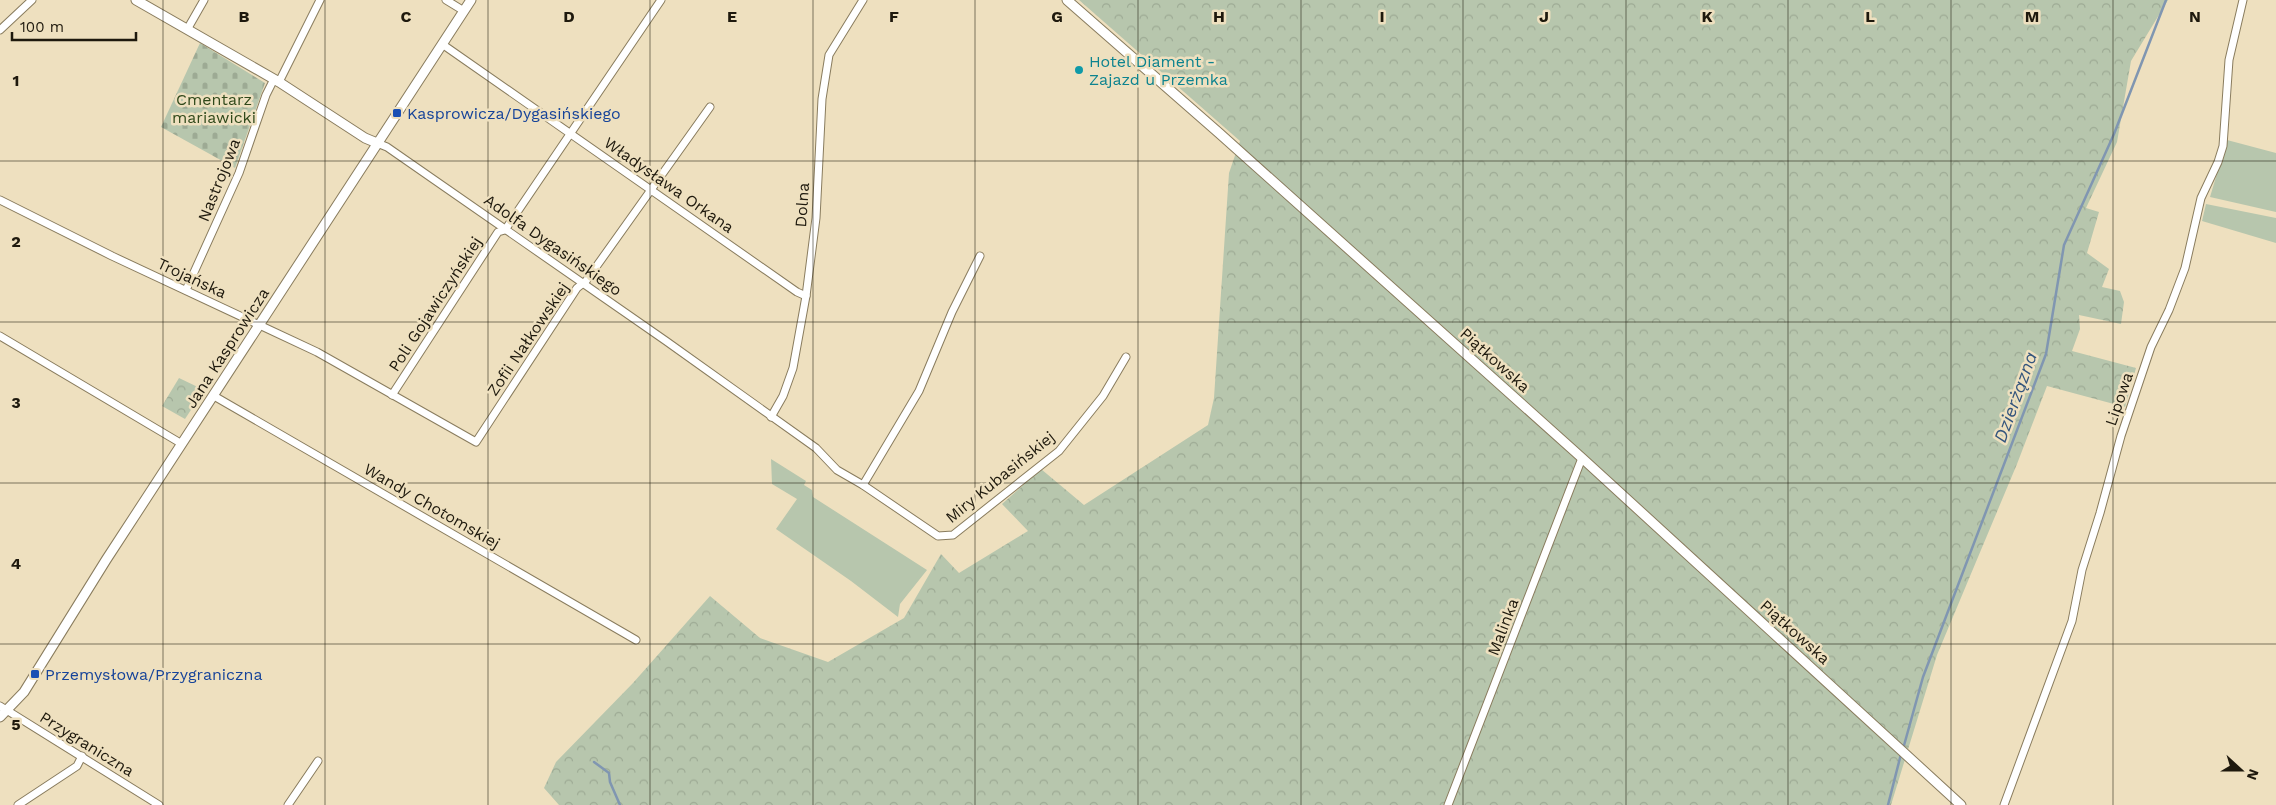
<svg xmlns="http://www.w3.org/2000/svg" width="2276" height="805" font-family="'Work Sans',sans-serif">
<defs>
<pattern id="forest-crowns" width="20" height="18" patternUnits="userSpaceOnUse" patternTransform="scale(1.25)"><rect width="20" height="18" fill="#b7c6ad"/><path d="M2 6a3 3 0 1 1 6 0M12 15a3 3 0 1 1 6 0" fill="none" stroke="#9daa94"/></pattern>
<pattern id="cemetery-stones" width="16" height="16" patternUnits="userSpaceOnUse" patternTransform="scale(1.25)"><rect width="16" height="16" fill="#b7c6ad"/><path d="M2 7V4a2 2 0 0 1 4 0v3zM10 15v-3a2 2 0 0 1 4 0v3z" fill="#9daa94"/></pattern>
</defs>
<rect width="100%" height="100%" fill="#eee0bf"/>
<g fill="#b7c6ad">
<polygon points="2227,140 2276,153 2276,212 2210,197"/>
<polygon points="2206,204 2276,218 2276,243 2202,221"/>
<polygon points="771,459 806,481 804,485 812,490 813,497 927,570 900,604 898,617 851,581 776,529 797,499 772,484"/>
</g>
<g fill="url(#forest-crowns)">
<polygon points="1079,0 2168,0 2131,61 2117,142 2086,208 2099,212 2087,253 2109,269 2102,287 2120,291 2124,302 2121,324 2079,315 2080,329 2072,351 2136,368 2125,407 2047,386 2017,464 1937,655 1891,805 559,805 544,788 556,762 633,683 710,596 760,638 828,662 904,618 941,554 959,573 1028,531 1002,504 1041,469 1084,505 1208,425 1214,398 1229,173 1240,141"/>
<polygon points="179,378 204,390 185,419 162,406"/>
</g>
<polygon fill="url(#cemetery-stones)" points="200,43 265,83 235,168 161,127"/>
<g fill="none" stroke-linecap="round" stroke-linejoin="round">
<g stroke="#8096b1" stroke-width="2.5">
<polyline points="1903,749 1923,677 2046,354 2064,245 2114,134 2166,0"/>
<polyline points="594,762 609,773 610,782 620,805"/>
<polyline points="1888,805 1901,754"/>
</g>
<defs>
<g id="street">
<polyline points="446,0 464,11"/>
<polyline points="188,28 204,0"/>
<polyline points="0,30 32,0"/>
<polyline points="442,44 797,292 806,296"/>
<polyline points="279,82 320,0"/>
<polyline points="377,143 387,147 666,341 816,448 837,470 863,485 938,536 953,535 1059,451 1103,396 1126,357"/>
<polyline points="0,200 112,256 317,352 476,442 577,288 586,281 710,107"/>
<polyline points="186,290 239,173 266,95 274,79"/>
<polyline points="0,336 182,444"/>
<polyline points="392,395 498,232 505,230 661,0"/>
<polyline points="214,396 636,640"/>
<polyline points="771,417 783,396 793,368 806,296 816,218 822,99 829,55 863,0"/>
<polyline points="863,485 919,391 952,312 980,256"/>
<polyline points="0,706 159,805"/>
<polyline points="18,805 77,766 82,756"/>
<polyline points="288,805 318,761"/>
<polyline points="1448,805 1582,458"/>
<polyline points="2004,805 2072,621 2082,570 2100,513 2121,436 2151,347 2169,310 2185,268 2201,198 2218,162 2223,146 2229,60 2243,0"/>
</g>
<g id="secondary">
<polyline points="136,0 279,82 365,138 377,143"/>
<polyline points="1067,0 1219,133 1582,458 1961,805"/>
<polyline points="0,717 24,692 106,560 471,0"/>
</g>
</defs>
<use href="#street" stroke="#897c5e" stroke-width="9"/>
<use href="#secondary" stroke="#897c5e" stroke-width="11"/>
<use href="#street" stroke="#fff" stroke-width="7"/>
<use href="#secondary" stroke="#fff" stroke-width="9"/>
</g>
<path fill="none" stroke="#1e190d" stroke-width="1" stroke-opacity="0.55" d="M163,0V805M325,0V805M488,0V805M650,0V805M813,0V805M975,0V805M1138,0V805M1301,0V805M1463,0V805M1626,0V805M1788,0V805M1951,0V805M2113,0V805M0,161H2276M0,322H2276M0,483H2276M0,644H2276"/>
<circle fill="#0f9aa8" stroke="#eee0bf" stroke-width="2" cx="1079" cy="70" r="5"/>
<g fill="#1a4fb4" stroke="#eee0bf" stroke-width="2">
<rect x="392" y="108" width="10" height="10" rx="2.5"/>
<rect x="30" y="669" width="10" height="10" rx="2.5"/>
</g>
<g text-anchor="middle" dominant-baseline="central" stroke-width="5" stroke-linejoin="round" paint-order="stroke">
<g font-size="16" fill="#0d838f" stroke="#eee0bf" text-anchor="start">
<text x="1089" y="61">Hotel Diament -<tspan x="1089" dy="18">Zajazd u Przemka</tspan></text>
</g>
<g font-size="16" fill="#30491b" stroke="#eee0bf">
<text x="214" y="99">Cmentarz<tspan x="214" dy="18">mariawicki</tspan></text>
</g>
<g font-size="16" fill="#164399" stroke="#eee0bf" text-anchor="start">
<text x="407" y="113">Kasprowicza/Dygasińskiego</text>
<text x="45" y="674">Przemysłowa/Przygraniczna</text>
</g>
<g font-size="16" fill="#1e190d" stroke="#eee0bf">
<text transform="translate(219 180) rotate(-68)">Nastrojowa</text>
<text transform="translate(669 185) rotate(35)">Władysława Orkana</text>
<text transform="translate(802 205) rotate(-86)">Dolna</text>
<text transform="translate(553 245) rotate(35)">Adolfa Dygasińskiego</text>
<text transform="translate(192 278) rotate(25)">Trojańska</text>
<text transform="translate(435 304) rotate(-57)">Poli Gojawiczyńskiej</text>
<text transform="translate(528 339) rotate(-56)">Zofii Nałkowskiej</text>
<text transform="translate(227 348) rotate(-57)">Jana Kasprowicza</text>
<text transform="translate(1495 360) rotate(42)">Piątkowska</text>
<text transform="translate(2119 399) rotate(-71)">Lipowa</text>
<text transform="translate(1000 477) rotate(-39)">Miry Kubasińskiej</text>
<text transform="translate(432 506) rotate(30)">Wandy Chotomskiej</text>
<text transform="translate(1503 627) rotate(-69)">Malinka</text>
<text transform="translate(1795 632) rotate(42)">Piątkowska</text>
<text transform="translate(87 744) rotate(32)">Przygraniczna</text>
</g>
<g font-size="18" font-style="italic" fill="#34557d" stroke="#eee0bf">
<text transform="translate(2015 397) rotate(-70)">Dzierżązna</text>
</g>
</g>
<g font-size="16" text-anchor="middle" font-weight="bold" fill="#1e190d" stroke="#eee0bf" stroke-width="5" stroke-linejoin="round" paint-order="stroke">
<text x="244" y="22">B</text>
<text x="406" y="22">C</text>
<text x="569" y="22">D</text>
<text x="732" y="22">E</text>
<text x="894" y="22">F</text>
<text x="1057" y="22">G</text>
<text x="1219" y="22">H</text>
<text x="1382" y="22">I</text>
<text x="1544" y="22">J</text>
<text x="1707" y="22">K</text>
<text x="1870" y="22">L</text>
<text x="2032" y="22">M</text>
<text x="2195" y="22">N</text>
<text x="16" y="86">1</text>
<text x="16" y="247">2</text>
<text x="16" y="408">3</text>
<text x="16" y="569">4</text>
<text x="16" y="730">5</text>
</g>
<g transform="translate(2241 770) rotate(111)" stroke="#eee0bf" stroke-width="4" paint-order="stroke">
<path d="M0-4L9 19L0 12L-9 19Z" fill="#1e190d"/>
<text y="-8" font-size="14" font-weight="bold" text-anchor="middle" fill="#1e190d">N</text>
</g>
<path d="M12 32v8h124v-8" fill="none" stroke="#1e190d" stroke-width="2.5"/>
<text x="20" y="32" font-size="15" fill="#1e190d" stroke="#eee0bf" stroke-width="4" paint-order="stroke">100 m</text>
</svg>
